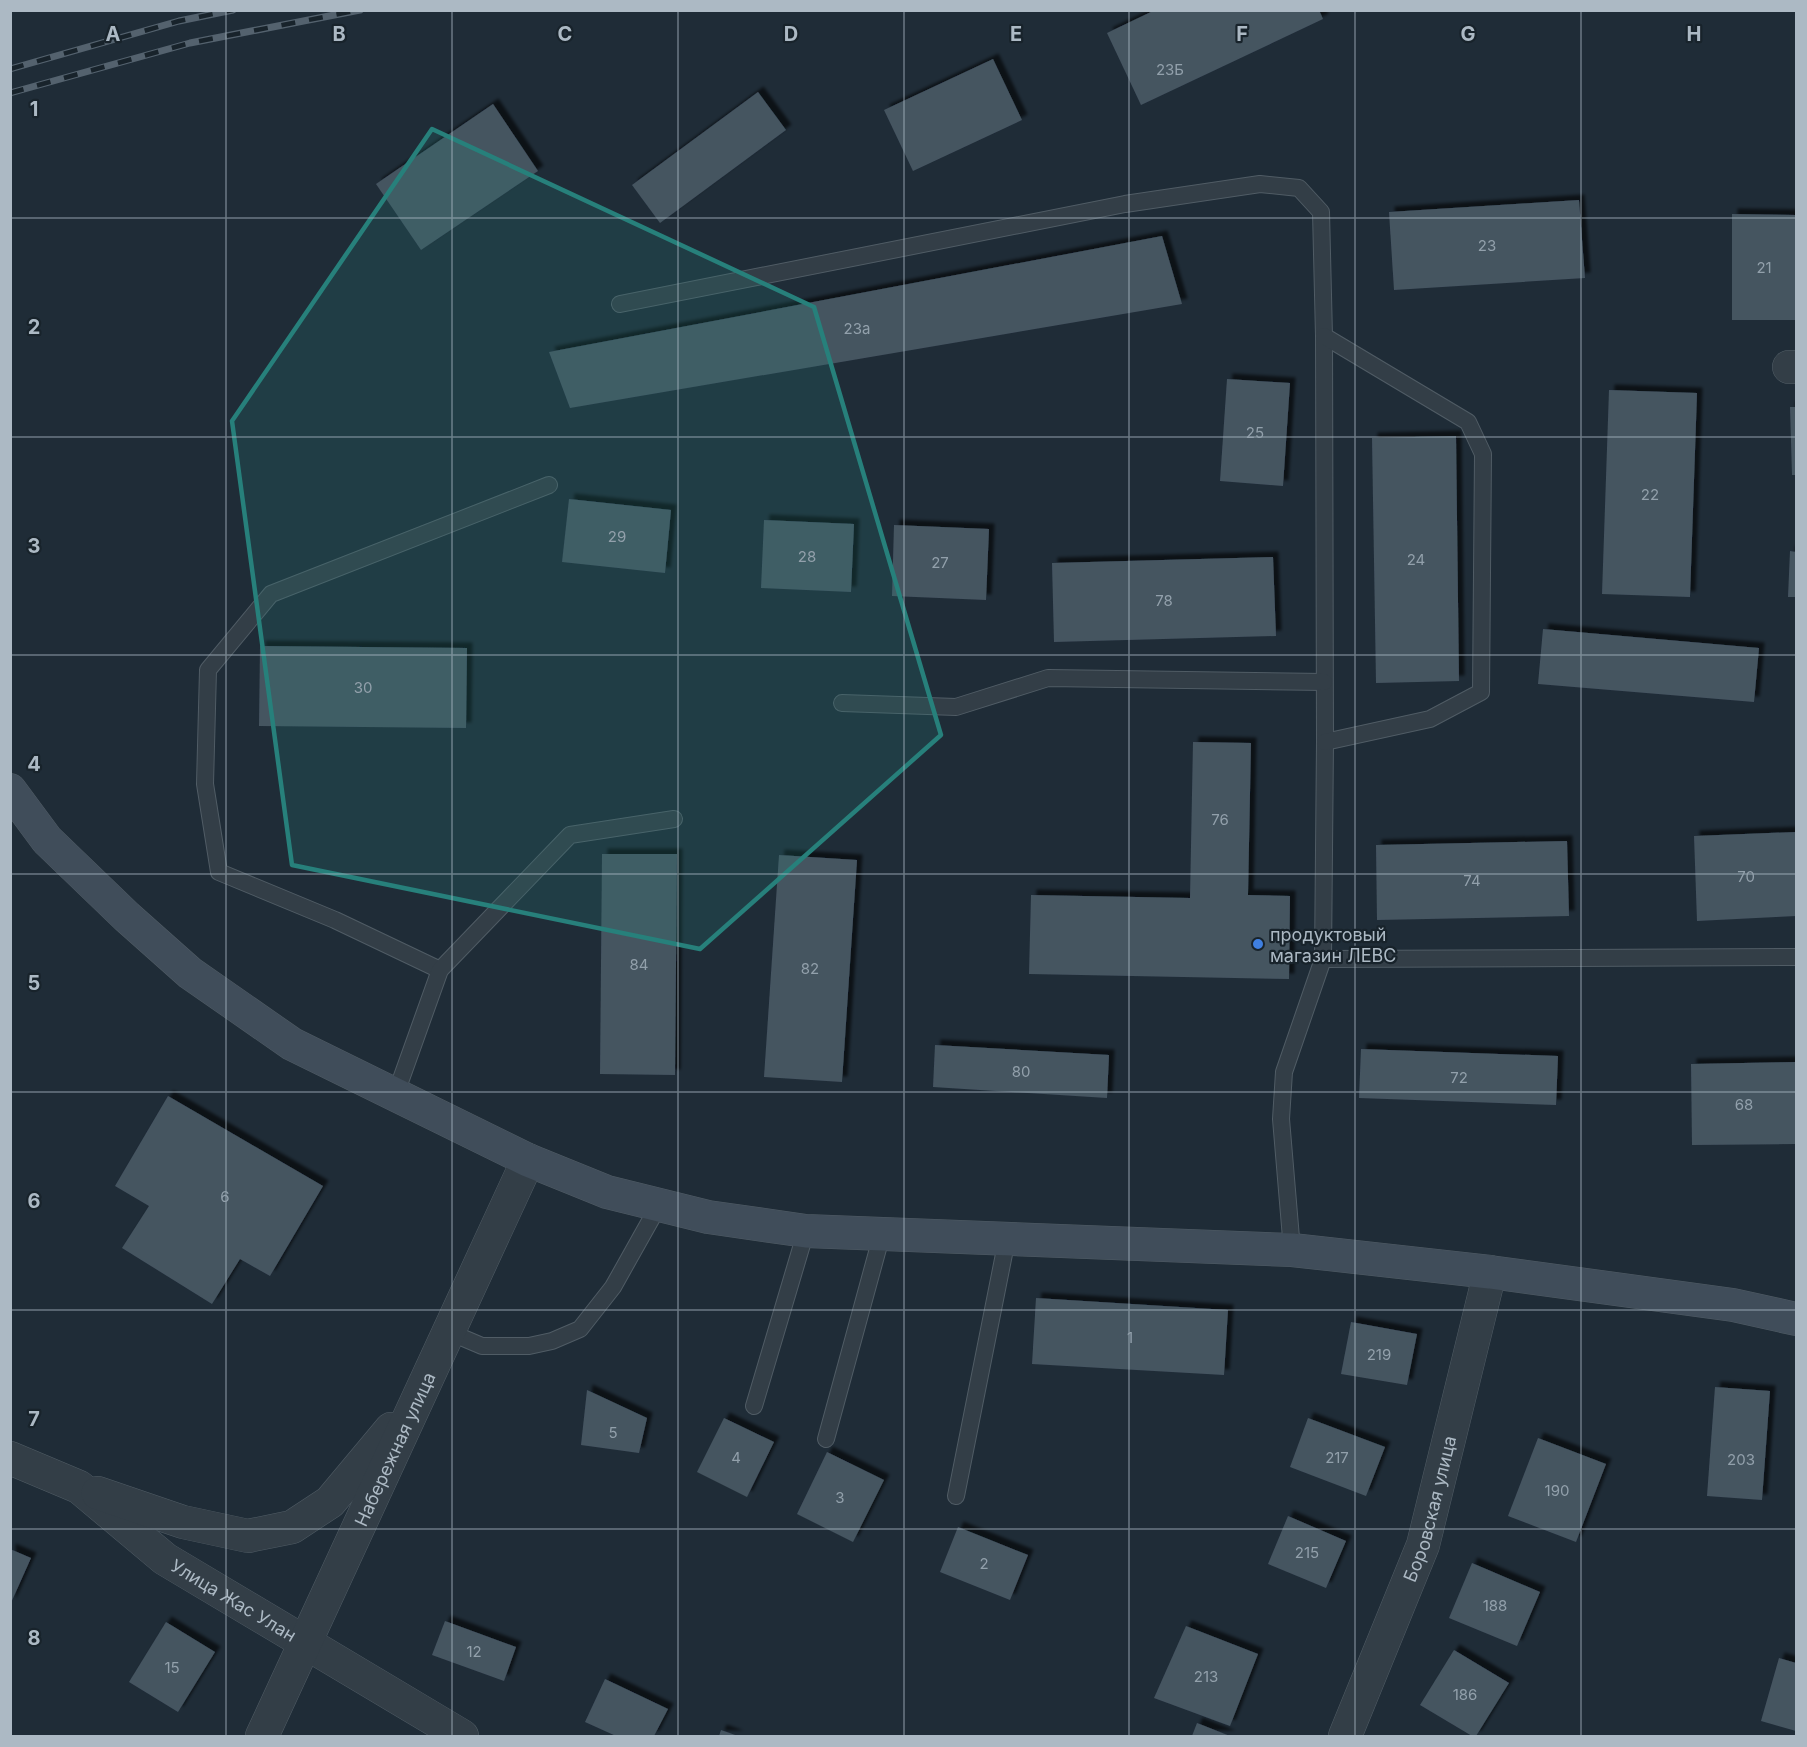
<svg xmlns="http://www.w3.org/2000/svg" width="1807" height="1747" font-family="Inter,sans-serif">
<defs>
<filter id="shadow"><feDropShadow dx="5.5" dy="-5.5" stdDeviation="1.5" flood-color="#0009"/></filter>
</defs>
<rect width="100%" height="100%" fill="#1f2c37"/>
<g fill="#455461" filter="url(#shadow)">
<polygon points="1155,10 1319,10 1323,19 1141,105 1107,33"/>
<polygon points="993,59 1022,120 913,171 884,110"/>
<polygon points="758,92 786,130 660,223 632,185"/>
<polygon points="493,104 538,171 421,250 376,184"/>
<polygon points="1579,200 1585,278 1394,290 1389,212"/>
<polygon points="1732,214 1796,215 1796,320 1732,320"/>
<polygon points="1162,236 1182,304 570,408 549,352"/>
<polygon points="1227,379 1290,383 1283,486 1220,481"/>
<polygon points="1609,390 1697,393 1690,597 1602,594"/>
<polygon points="1790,407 1796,407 1796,475 1792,475"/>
<polygon points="1456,436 1459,681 1376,683 1372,438"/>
<polygon points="569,499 671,510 665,573 562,562"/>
<polygon points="764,520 854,524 851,592 761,588"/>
<polygon points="894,525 989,529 986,600 892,596"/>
<polygon points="1790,551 1796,552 1796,597 1788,597"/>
<polygon points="1273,557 1276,636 1054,642 1052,563"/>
<polygon points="1543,629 1759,648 1754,702 1538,684"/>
<polygon points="260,646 467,648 466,728 259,726"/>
<polygon points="1193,742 1251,743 1248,895 1290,896 1289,979 1029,974 1031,895 1190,898"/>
<polygon points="1796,832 1796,916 1697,921 1694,836"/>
<polygon points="1567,841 1569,916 1377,920 1376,845"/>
<polygon points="602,854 677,854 675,1075 600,1074"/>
<polygon points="779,855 857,860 842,1082 764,1077"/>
<polygon points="935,1045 1109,1055 1107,1098 933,1087"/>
<polygon points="1361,1049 1558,1056 1556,1105 1359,1098"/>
<polygon points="1796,1062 1796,1144 1692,1145 1691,1064"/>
<polygon points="168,1096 323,1186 270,1276 240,1259 212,1304 122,1248 149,1206 115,1186"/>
<polygon points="1036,1298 1228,1310 1224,1375 1032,1364"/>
<polygon points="1351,1322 1417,1334 1407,1385 1341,1374"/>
<polygon points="1715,1387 1770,1391 1762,1500 1707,1496"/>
<polygon points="587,1390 647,1418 639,1453 581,1445"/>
<polygon points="724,1418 774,1442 747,1497 697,1472"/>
<polygon points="1308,1418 1385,1447 1366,1496 1290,1467"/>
<polygon points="1538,1438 1606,1464 1576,1542 1508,1516"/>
<polygon points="827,1452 884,1480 853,1542 797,1514"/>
<polygon points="1288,1516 1346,1541 1326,1588 1268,1564"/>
<polygon points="958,1527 1028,1555 1010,1600 940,1572"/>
<polygon points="10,1549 31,1558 10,1605"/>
<polygon points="1472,1563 1540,1592 1517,1646 1449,1618"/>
<polygon points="445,1621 516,1647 504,1681 432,1655"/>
<polygon points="166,1622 215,1652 178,1712 129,1682"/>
<polygon points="1186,1626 1258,1654 1230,1726 1154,1698"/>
<polygon points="1454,1650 1509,1683 1476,1736 1472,1736 1420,1705"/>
<polygon points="1779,1658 1796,1663 1796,1731 1761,1721"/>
<polygon points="605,1679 668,1709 654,1736 616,1736 585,1722"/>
<polygon points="1197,1723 1230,1736 1192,1736"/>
<polygon points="721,1730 738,1736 719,1736"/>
</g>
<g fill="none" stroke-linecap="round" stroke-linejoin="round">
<defs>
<g id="service">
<polyline points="620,304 1125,204 1260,184 1299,188 1321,212 1324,336 1325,742 1323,959 1284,1072 1281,1119 1292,1250"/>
<polyline points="1324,336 1468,422 1483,454 1481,692 1430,719 1325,742"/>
<polyline points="842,703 956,707 1048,678 1324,682"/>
<polyline points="1323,959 1796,957"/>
<polyline points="440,970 335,920 219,872 205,784 208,670 271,594 549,485"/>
<polyline points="395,1096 440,970 570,835 674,819"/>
<polyline points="449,1332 482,1346 529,1346 552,1341 580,1329 613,1287 659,1205"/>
<polyline points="754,1406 806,1231"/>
<polyline points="826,1439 882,1234"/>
<polyline points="956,1496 1007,1239"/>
</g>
<g id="minor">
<polyline points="1789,367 1796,367"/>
<path id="s1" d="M10,1458L79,1487L165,1559L462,1736"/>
<polyline points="98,1493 183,1522 248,1536 292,1527 330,1502 391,1429"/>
<path id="s2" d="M262,1736L528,1160"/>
<path id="s3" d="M1345,1736L1423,1545L1490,1272"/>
</g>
<polyline id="secondary" points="10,790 47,840 127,917 190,973 292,1044 528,1160 607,1192 708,1217 806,1231 1292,1250 1490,1272 1733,1305 1796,1319"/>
</defs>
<use href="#service" stroke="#505c65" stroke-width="18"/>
<use href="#minor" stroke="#505c65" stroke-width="34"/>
<use href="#secondary" stroke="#505c65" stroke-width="34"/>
<use href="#service" stroke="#333e47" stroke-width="16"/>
<use href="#minor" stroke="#333e47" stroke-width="33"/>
<use href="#secondary" stroke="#404d5a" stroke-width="33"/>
<defs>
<g id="rail">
<polyline points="10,69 179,21 233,10"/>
<polyline points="10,93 190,43 360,10"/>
</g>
</defs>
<use href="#rail" stroke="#54626e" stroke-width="7"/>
<use href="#rail" stroke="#18232b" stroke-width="4.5" stroke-dasharray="14" stroke-linecap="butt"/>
</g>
<path fill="#27807b" fill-opacity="0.2" stroke="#27807b" stroke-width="4.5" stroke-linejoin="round" d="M432,129L814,307L941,735L700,949L292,865L232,421Z"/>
<path fill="none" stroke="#acb9c4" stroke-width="1.5" stroke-opacity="0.55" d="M226,10V1736M452,10V1736M678,10V1736M904,10V1736M1129,10V1736M1355,10V1736M1581,10V1736M10,218H1796M10,437H1796M10,655H1796M10,874H1796M10,1092H1796M10,1310H1796M10,1529H1796"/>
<circle fill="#3f7fe0" stroke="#18232b" stroke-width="2" cx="1258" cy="944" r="6"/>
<g text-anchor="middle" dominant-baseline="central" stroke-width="4.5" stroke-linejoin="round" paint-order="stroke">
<g font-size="15" fill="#92a0ab">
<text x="1170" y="69">23Б</text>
<text x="1487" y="245">23</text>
<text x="1764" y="267">21</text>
<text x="857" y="328">23а</text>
<text x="1255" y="432">25</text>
<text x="1650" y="494">22</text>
<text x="617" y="536">29</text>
<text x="807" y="556">28</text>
<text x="1416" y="559">24</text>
<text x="940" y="562">27</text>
<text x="1164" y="600">78</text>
<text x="363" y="687">30</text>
<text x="1220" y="819">76</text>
<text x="1746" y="876">70</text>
<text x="1472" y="880">74</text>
<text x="639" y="964">84</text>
<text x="810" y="968">82</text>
<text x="1021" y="1071">80</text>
<text x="1459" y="1077">72</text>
<text x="1744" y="1104">68</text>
<text x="225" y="1196">6</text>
<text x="1130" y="1337">1</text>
<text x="1379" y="1354">219</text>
<text x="613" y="1432">5</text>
<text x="736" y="1457">4</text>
<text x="1337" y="1457">217</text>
<text x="1741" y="1459">203</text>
<text x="1557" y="1490">190</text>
<text x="840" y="1497">3</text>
<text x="1307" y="1552">215</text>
<text x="984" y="1563">2</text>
<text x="1495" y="1605">188</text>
<text x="474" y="1651">12</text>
<text x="172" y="1667">15</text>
<text x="1206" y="1676">213</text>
<text x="1465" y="1694">186</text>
</g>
<g font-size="18" fill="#acb9c4" stroke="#18232b" text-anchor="start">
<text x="1270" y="934">продуктовый<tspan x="1270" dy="21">магазин ЛЕВС</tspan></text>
</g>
<g font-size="18" fill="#acb9c4" stroke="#18232b">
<text stroke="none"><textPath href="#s2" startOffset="316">Набережная улица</textPath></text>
<text stroke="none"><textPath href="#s3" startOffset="243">Боровская улица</textPath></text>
<text stroke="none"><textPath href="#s1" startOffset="267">Улица Жас Улан</textPath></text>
</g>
</g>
<g font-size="20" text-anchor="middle" font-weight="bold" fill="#acb9c4" stroke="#18232b" stroke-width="4.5" stroke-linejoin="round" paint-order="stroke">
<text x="113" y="41">A</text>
<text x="339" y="41">B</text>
<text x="565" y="41">C</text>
<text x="791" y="41">D</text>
<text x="1016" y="41">E</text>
<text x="1242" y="41">F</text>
<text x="1468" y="41">G</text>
<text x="1694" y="41">H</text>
<text x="34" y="116">1</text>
<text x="34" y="334">2</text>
<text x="34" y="553">3</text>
<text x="34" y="771">4</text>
<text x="34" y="990">5</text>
<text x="34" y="1208">6</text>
<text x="34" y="1426">7</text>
<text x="34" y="1645">8</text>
</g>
<rect width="1807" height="1747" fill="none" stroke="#acb9c4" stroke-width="24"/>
</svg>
